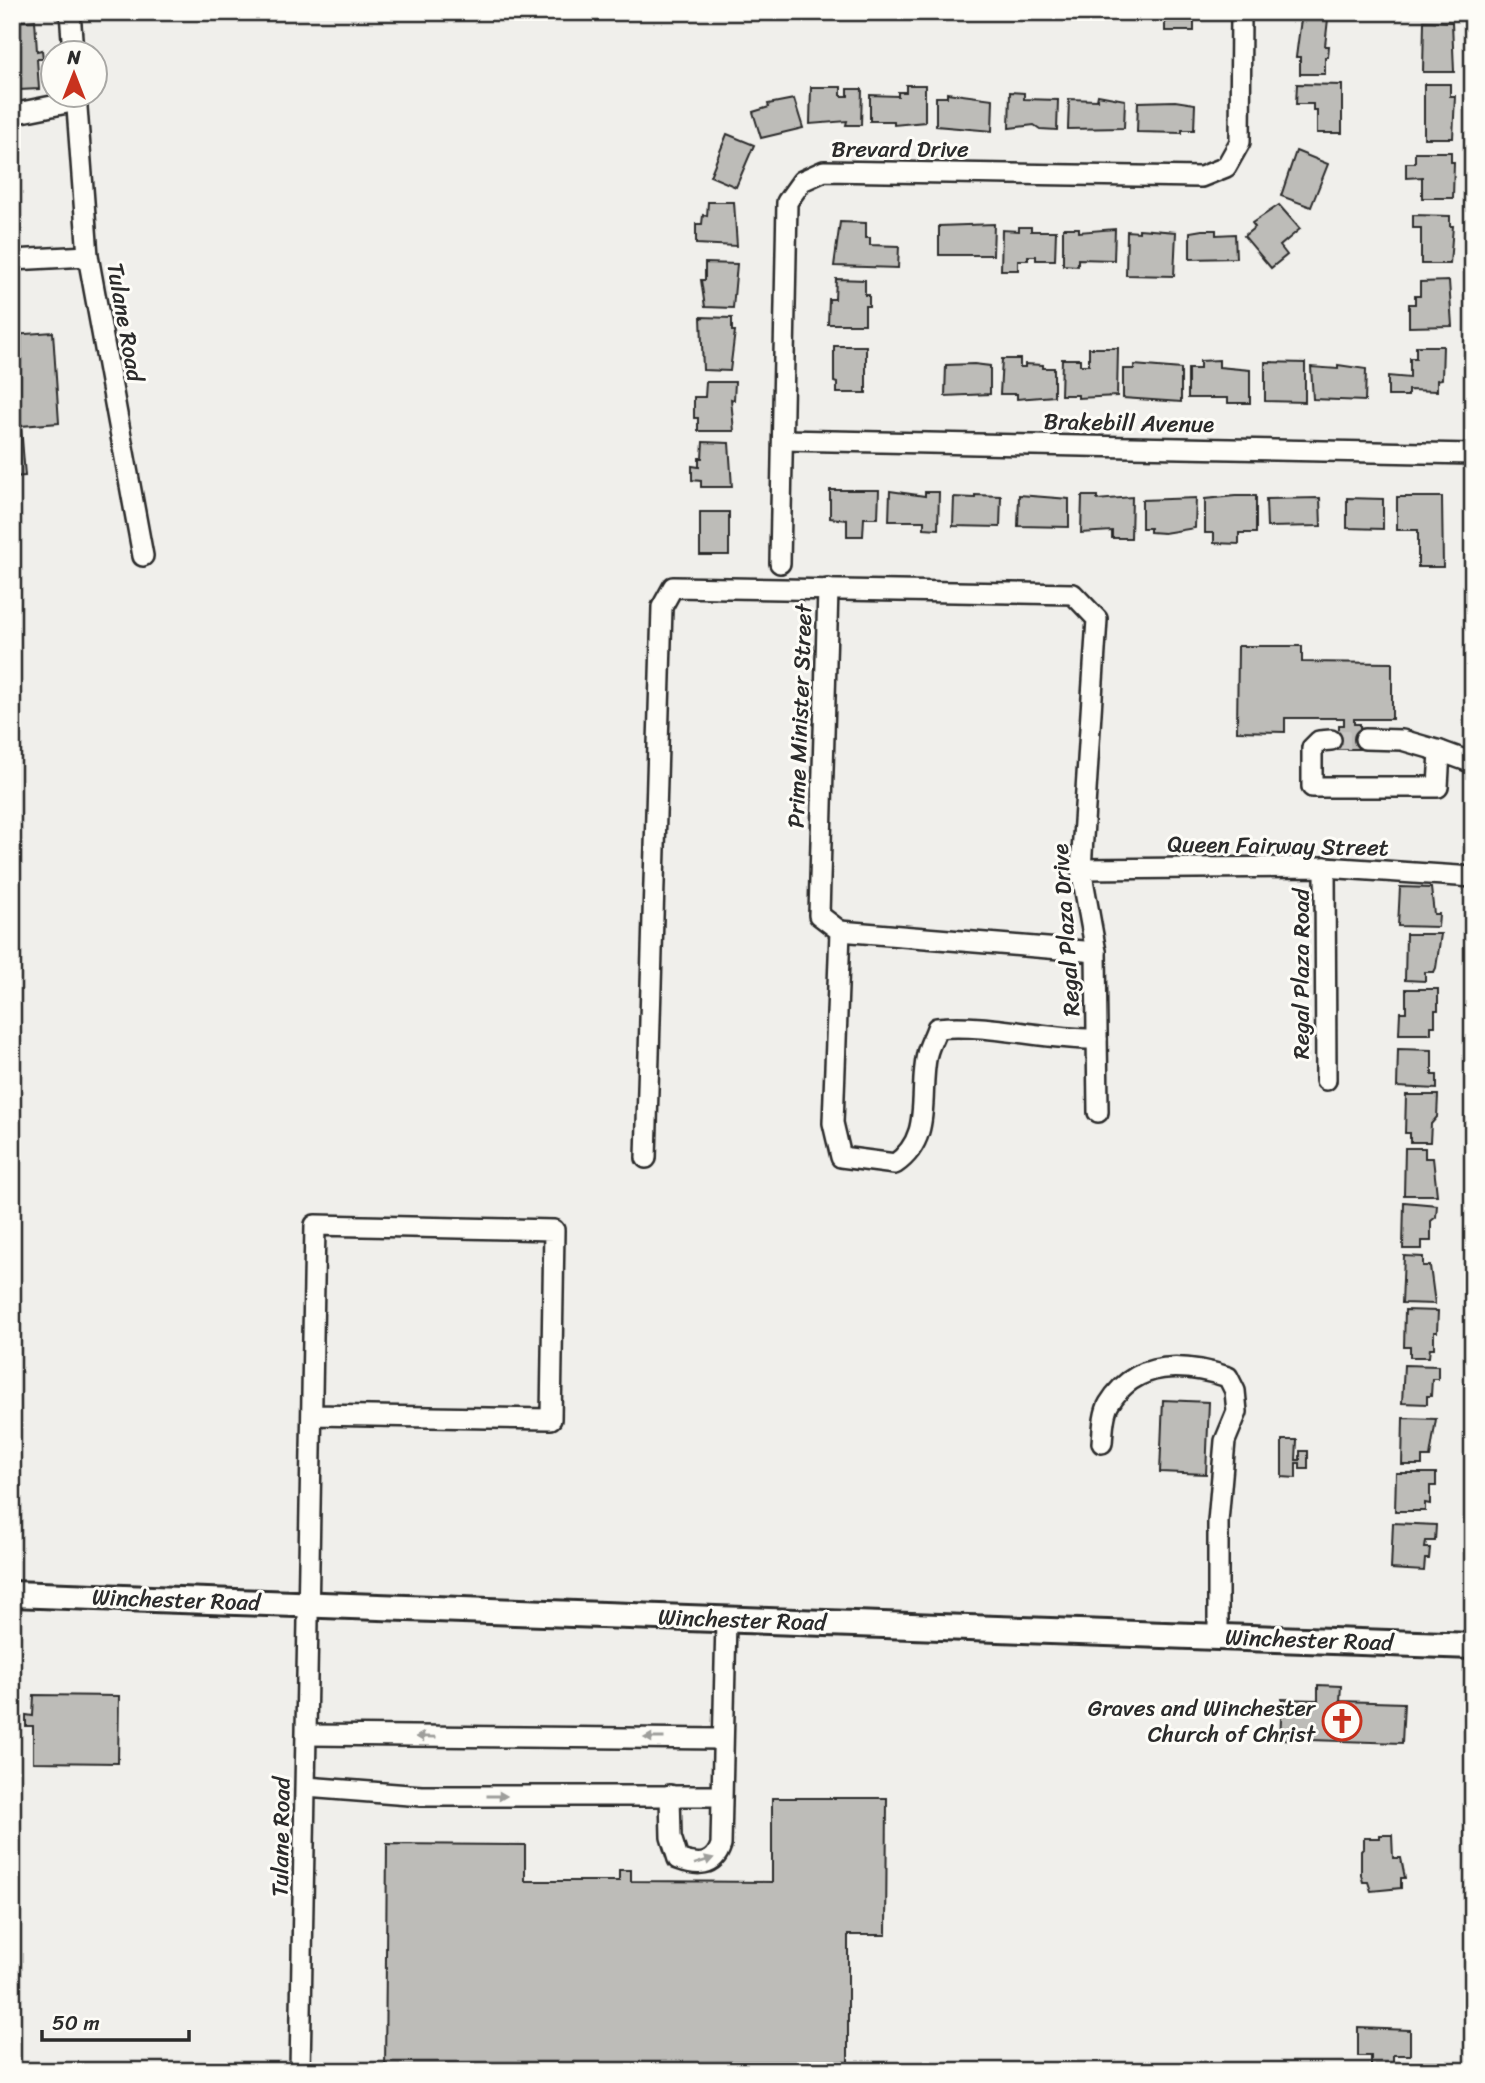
<svg xmlns="http://www.w3.org/2000/svg" width="1485" height="2083" font-family="Sriracha,sans-serif">
<rect width="100%" height="100%" fill="#f0efeb"/>
<filter id="ink" filterUnits="userSpaceOnUse"><feTurbulence type="fractalNoise" baseFrequency=".0143" numOctaves="2"/><feDisplacementMap in="SourceGraphic" scale="14" xChannelSelector="R" yChannelSelector="G"/><feConvolveMatrix kernelMatrix="1 2 1 2 8 2 1 2 1" color-interpolation-filters="sRGB"/></filter>
<g filter="url(#ink)">
<g fill="#bdbcb8" stroke="#2b2b2b" stroke-width="2">
<rect x="1165" y="12" width="29" height="19"/>
<polygon points="1301,19 1328,19 1325,46 1329,46 1328,57 1325,57 1325,74 1300,74 1300,57 1296,57"/>
<polygon points="35,20 37,51 42,50 43,59 37,59 39,89 19,90 18,77 12,78 12,22"/>
<polygon points="1424,21 1452,22 1454,72 1423,72"/>
<polygon points="1297,84 1342,85 1342,133 1317,133 1317,110 1313,110 1313,104 1296,104"/>
<polygon points="1424,84 1450,84 1450,96 1455,96 1453,138 1424,138"/>
<polygon points="906,85 925,85 925,122 894,125 894,121 870,121 870,95 898,96 898,92 906,92"/>
<polygon points="811,87 841,87 841,96 848,96 848,89 862,89 861,125 846,125 847,121 810,124"/>
<polygon points="1010,92 1024,93 1024,99 1058,100 1057,130 1040,129 1034,125 1009,128"/>
<polygon points="947,93 993,99 992,131 936,126 936,97 947,97"/>
<polygon points="1098,95 1125,100 1124,128 1068,129 1069,99 1097,100"/>
<polygon points="794,99 803,128 761,138 753,112 769,107 768,104"/>
<polygon points="1175,101 1195,104 1194,130 1182,130 1182,133 1137,132 1138,102"/>
<polygon points="727,134 754,145 736,187 710,176"/>
<polygon points="1296,151 1328,164 1311,207 1281,196"/>
<polygon points="1415,152 1451,152 1451,162 1454,162 1453,198 1422,198 1422,177 1406,178 1406,163 1415,163"/>
<polygon points="708,202 734,202 737,246 696,244 696,224 702,224 703,215 707,216"/>
<polygon points="1279,205 1300,229 1280,246 1287,255 1271,268 1244,236 1255,227 1252,223"/>
<polygon points="1413,215 1450,216 1450,226 1453,226 1450,264 1421,264 1421,228 1413,228"/>
<polygon points="840,222 866,223 866,238 870,238 870,245 899,246 898,268 834,266"/>
<polygon points="994,224 993,255 939,255 939,226"/>
<polygon points="1019,227 1031,227 1031,231 1056,231 1055,260 1036,260 1036,256 1028,256 1028,260 1018,260 1018,270 1001,270 1002,230 1019,231"/>
<polygon points="1063,228 1079,228 1079,232 1115,229 1114,260 1078,259 1078,266 1063,265"/>
<polygon points="1139,229 1176,232 1174,276 1126,275 1127,231 1139,232"/>
<polygon points="1202,230 1216,230 1216,235 1235,234 1236,258 1190,259 1190,232"/>
<polygon points="705,263 737,264 733,308 705,307 701,280 705,280"/>
<polygon points="836,279 865,280 865,295 869,295 869,306 865,306 865,324 828,324 829,299 835,299"/>
<polygon points="1449,281 1452,326 1409,327 1409,304 1415,304 1415,296 1420,296 1420,282"/>
<polygon points="701,317 732,318 732,331 735,331 730,371 703,370"/>
<polygon points="53,332 59,423 21,426 25,476 12,477 12,335"/>
<polygon points="834,346 866,346 866,393 837,393 837,383 834,382"/>
<polygon points="1416,346 1443,346 1442,379 1437,380 1437,391 1408,390 1408,396 1388,396 1388,376 1410,378 1410,358 1416,358"/>
<polygon points="1089,348 1118,348 1117,396 1078,398 1078,395 1061,395 1062,359 1080,359 1080,365 1089,365"/>
<polygon points="1002,359 1020,359 1020,367 1025,367 1025,364 1043,365 1043,368 1054,368 1054,396 1017,399 1017,394 1000,394"/>
<polygon points="1219,360 1219,367 1250,370 1250,403 1228,403 1228,398 1188,398 1188,369 1200,369 1200,361"/>
<polygon points="1265,362 1305,363 1305,402 1265,401"/>
<polygon points="974,364 990,366 990,394 945,396 946,365"/>
<polygon points="1134,365 1181,369 1181,402 1123,398 1123,369 1134,369"/>
<polygon points="1338,365 1366,369 1365,401 1313,399 1311,367 1338,369"/>
<polygon points="706,382 735,382 734,400 731,399 734,431 698,431 698,418 694,418 694,397 705,397"/>
<polygon points="703,442 729,443 732,487 701,487 701,481 692,480 692,466 699,467 699,458 702,458"/>
<polygon points="830,490 879,490 878,518 864,518 863,536 847,536 847,520 830,518"/>
<polygon points="890,491 925,496 925,492 939,492 938,529 924,528 924,521 889,521"/>
<polygon points="975,495 1001,496 1000,527 953,526 954,497 975,498"/>
<polygon points="1019,495 1069,499 1069,527 1018,526"/>
<polygon points="1082,496 1097,496 1097,500 1132,497 1131,538 1112,538 1112,531 1081,533"/>
<polygon points="1235,496 1256,496 1256,533 1239,533 1239,544 1214,543 1214,533 1205,533 1205,499"/>
<polygon points="1397,497 1442,497 1443,567 1418,567 1418,530 1397,530"/>
<polygon points="1196,498 1195,528 1164,533 1150,532 1150,528 1142,528 1142,500"/>
<polygon points="1320,498 1321,526 1267,527 1266,499"/>
<polygon points="1347,498 1383,499 1383,529 1347,528"/>
<rect x="700" y="512" width="29" height="43"/>
<polygon points="1238,646 1302,646 1302,662 1392,663 1392,719 1354,719 1354,724 1360,724 1360,749 1339,749 1339,725 1344,725 1344,718 1285,718 1285,732 1237,731"/>
<polygon points="1400,887 1431,888 1434,914 1439,914 1438,927 1398,926"/>
<polygon points="1406,934 1441,934 1436,968 1434,972 1425,972 1425,981 1405,980"/>
<polygon points="1406,989 1438,989 1438,1010 1435,1010 1435,1026 1431,1026 1431,1034 1399,1034 1400,1012 1406,1012"/>
<polygon points="1398,1049 1432,1050 1432,1075 1437,1075 1437,1089 1397,1087"/>
<polygon points="1406,1095 1438,1095 1437,1117 1431,1124 1430,1142 1410,1142 1410,1133 1405,1133"/>
<polygon points="1405,1148 1425,1148 1425,1158 1433,1158 1437,1195 1404,1195"/>
<polygon points="1404,1202 1437,1205 1436,1217 1431,1221 1431,1241 1422,1241 1422,1249 1403,1249"/>
<polygon points="1404,1256 1423,1257 1423,1266 1430,1266 1435,1304 1402,1303"/>
<polygon points="1405,1310 1438,1311 1437,1332 1434,1332 1434,1348 1430,1348 1429,1357 1410,1357 1410,1347 1404,1347"/>
<polygon points="1404,1365 1438,1366 1438,1379 1432,1379 1431,1396 1427,1396 1427,1404 1402,1403"/>
<polygon points="1163,1400 1209,1402 1206,1474 1160,1472"/>
<polygon points="1403,1418 1436,1419 1430,1457 1422,1457 1422,1465 1402,1465"/>
<polygon points="1282,1440 1297,1440 1296,1460 1300,1460 1300,1451 1308,1451 1308,1469 1300,1469 1300,1463 1296,1463 1296,1478 1282,1477"/>
<polygon points="1396,1473 1436,1473 1436,1486 1430,1486 1430,1504 1425,1503 1425,1511 1395,1511"/>
<polygon points="1393,1523 1436,1525 1435,1541 1426,1541 1425,1548 1430,1548 1429,1559 1425,1559 1424,1571 1391,1569"/>
<polygon points="1318,1685 1341,1686 1340,1701 1404,1703 1402,1743 1280,1739 1282,1699 1318,1700"/>
<polygon points="34,1695 119,1696 118,1763 33,1762 33,1726 26,1726 26,1715 33,1716"/>
<polygon points="772,1798 887,1798 886,1935 848,1935 848,2071 385,2071 387,1844 525,1845 525,1881 619,1881 619,1870 631,1870 631,1881 772,1882"/>
<polygon points="1380,1835 1392,1835 1393,1858 1401,1858 1405,1878 1401,1878 1401,1888 1371,1891 1368,1882 1363,1882 1361,1875 1361,1851 1364,1848 1364,1838 1380,1838"/>
<polygon points="1358,2028 1410,2030 1410,2055 1393,2055 1393,2071 1371,2071 1371,2056 1358,2056"/>
</g>
<g fill="none" stroke-linecap="round" stroke-linejoin="round">
<polyline stroke="#c9c8c5" stroke-width="19" stroke-dasharray="19 10" stroke-linecap="butt" points="1331,740 1365,739"/>
<defs>
<g id="minor">
<polyline points="70,12 73,52"/>
<polyline points="76,94 88,256 143,556"/>
<polyline points="12,114 77,101"/>
<polyline points="12,260 88,256"/>
<polyline points="783,440 1473,454"/>
<polyline points="780,563 787,202 802,181 824,171 1201,177 1226,167 1240,142 1241,12"/>
<path d="M828,589L819,915L840,931L833,1123L841,1157L895,1164C934,1137 918,1094 927,1054C929,1045 934,1037 937,1028C990,1023 1044,1040 1097,1039"/>
<polyline points="1365,739 1402,740 1440,751"/>
<polyline points="1331,740 1319,741 1312,748 1312,787 1438,787 1440,751 1473,763"/>
<polyline points="1325,867 1326,1080"/>
<polyline points="1081,869 1325,867 1473,877"/>
<polyline points="840,931 1096,952"/>
<polyline points="646,1158 662,607 673,587 1073,594 1097,619 1081,869 1096,952 1098,1112"/>
<path d="M1102,1443C1103,1432 1103,1414 1109,1404C1136,1359 1185,1363 1228,1377L1235,1391L1237,1412L1225,1441L1218,1522V1637"/>
<polyline points="308,1735 722,1739"/>
<polyline points="306,1787 422,1796 720,1796"/>
<path d="M670,1795L671,1837L678,1859C697,1866 714,1867 721,1845L726,1620"/>
<path d="M300,2071C306,1789 312,1507 315,1225L554,1230L551,1419L313,1415"/>
</g>
<polyline id="major" points="12,1594 1473,1646"/>
</defs>
<use href="#minor" stroke="#2b2b2b" stroke-width="24"/>
<use href="#major" stroke="#2b2b2b" stroke-width="30"/>
<use href="#minor" stroke="#fdfcf7" stroke-width="19"/>
<use href="#major" stroke="#fdfcf7" stroke-width="24"/>
</g>
<defs><path id="oneway-solid" d="M-6-.8H1V-3.2L6.5 0L1 3.2V.8H-6Z" transform="scale(1.75)"/></defs>
<g fill="#9e9e9b">
<use href="#oneway-solid" transform="translate(426 1737) rotate(-179)"/>
<use href="#oneway-solid" transform="translate(654 1738) rotate(-180)"/>
<use href="#oneway-solid" transform="translate(497 1796)"/>
<use href="#oneway-solid" transform="translate(704 1861) rotate(-18)"/>
</g>
</g>
<defs>
<symbol id="church-ring" viewBox="-11 -11 22 22"><circle r="9.5" fill="#fdfcf7" stroke="#c8321e" stroke-width="1.5"/><path d="M-1.2-6h2.4v3.5h3.3v2.4h-3.3V6h-2.4V-.1h-3.3v-2.4h3.3Z" fill="#c8321e"/></symbol>
</defs>
<g fill-rule="evenodd">
<use href="#church-ring" x="1320" y="1699" width="44" height="44"/>
</g>
<g text-anchor="middle" dominant-baseline="central" stroke-width="6" stroke-linejoin="round" paint-order="stroke">
<g font-size="23" fill="#2b2b2b" stroke="#fdfcf7">
<text x="900" y="149">Brevard Drive</text>
<text transform="translate(125 322) rotate(80)">Tulane Road</text>
<text transform="translate(1129 423) rotate(1)">Brakebill Avenue</text>
<text transform="translate(800 716) rotate(-88)">Prime Minister Street</text>
<text transform="translate(1278 846) rotate(1)">Queen Fairway Street</text>
<text transform="translate(1066 930) rotate(-94)">Regal Plaza Drive</text>
<text transform="translate(1301 974) rotate(-90)">Regal Plaza Road</text>
<text transform="translate(176 1600) rotate(2)">Winchester Road</text>
<text transform="translate(742 1620) rotate(2)">Winchester Road</text>
<text transform="translate(1309 1640) rotate(2)">Winchester Road</text>
<text transform="translate(281 1837) rotate(-89)">Tulane Road</text>
</g>
<g font-size="23" fill="#2b2b2b" stroke="#fdfcf7" text-anchor="end">
<text x="1315" y="1708">Graves and Winchester<tspan x="1315" dy="26">Church of Christ</tspan></text>
</g>
</g>
<rect width="1485" height="2083" fill="none" stroke="#fdfcf7" stroke-width="42"/>
<rect x="21" y="21" width="1443" height="2041" fill="none" stroke="#2b2b2b" stroke-width="2.5" filter="url(#ink)"/>
<g transform="translate(74 74)"><circle r="33" fill="#fdfcf7" stroke="#a9a8a5" stroke-width="2"/>
<path d="M0-5L12 26L0 18L-12 26Z" fill="#c8321e"/>
<text y="-10" font-size="19" font-weight="bold" text-anchor="middle" fill="#2b2b2b">N</text>
</g>
<path d="M42 2030v10h147v-10" fill="none" stroke="#2b2b2b" stroke-width="3.5"/>
<text x="52" y="2030" font-size="21" fill="#2b2b2b" stroke="#fdfcf7" stroke-width="5" paint-order="stroke">50 m</text>
</svg>
